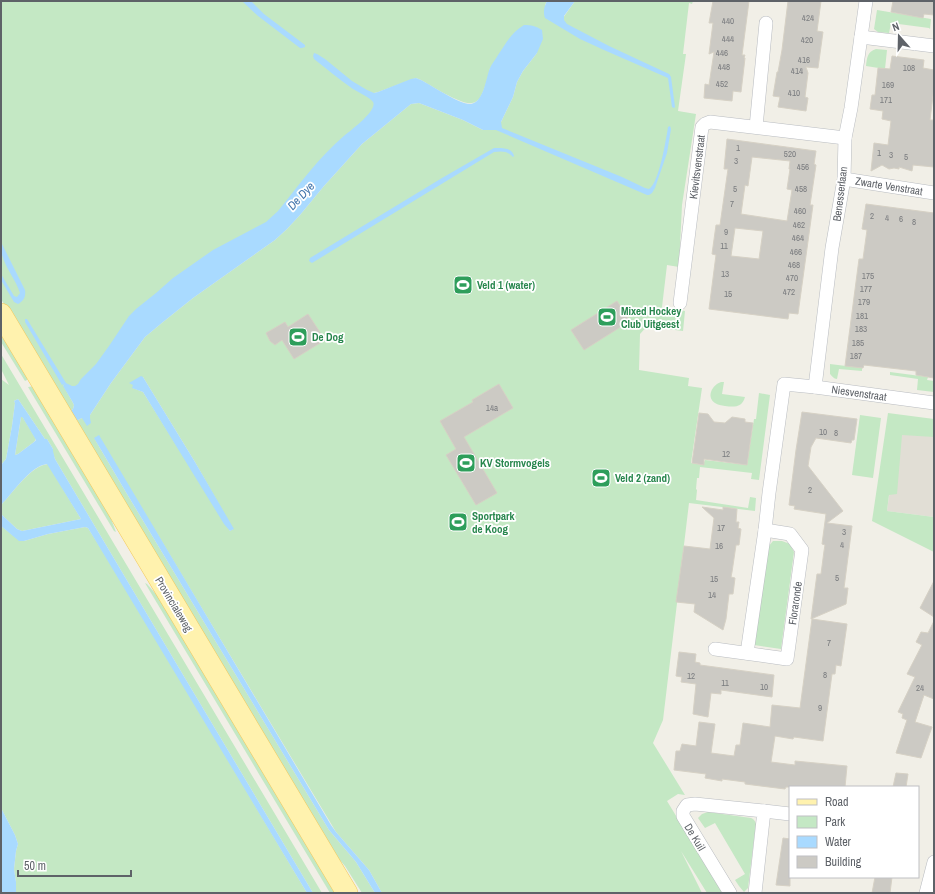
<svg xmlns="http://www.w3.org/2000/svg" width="935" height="894" font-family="'Archivo Narrow',sans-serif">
<rect width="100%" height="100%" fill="#f1efe7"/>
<polygon fill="#e1ded5" points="898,431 934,436 934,517 887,511"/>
<g fill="#c4e8c4" fill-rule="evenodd">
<path d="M1,1H547L545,5L546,18L558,25L575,1H693L692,4L689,3L683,54H686L678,111L696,114L682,205L679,267L667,265L662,307L685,311L683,331L651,327L649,324L640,334L639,370L689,378L688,386L702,388L691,463L703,465L705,460L747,465L754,419H756L759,393L770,395L759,480L751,479L752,473L700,467L699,478H697L696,489L697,490L696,500L748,508L750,497L756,498L755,511L689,503L663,720L653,743L685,795L678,794L667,801L723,893H707L681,851L702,893H382L369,870L336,832L155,530L94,438L127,494L329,830L356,862L375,893H362L345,866L329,848L76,421L82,418H90V415L111,383L145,337L163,322L193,298L275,240L287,229L300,215L324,186L362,144L411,104L419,103L463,120L483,130H495L501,122L513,97L517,82L523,71L537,53L490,68C488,77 485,89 480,98C478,100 475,103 472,103C463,106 430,85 421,80L416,78L378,92L374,93L383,106L263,241L145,313L77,392L63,385L72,401L74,405L73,409L70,411H68L1,299ZM143,377L195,462L233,529L230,531L143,392L133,388V385Z"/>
<polygon points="877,10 931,19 930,29 929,28 891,23 889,33 878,32 874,29"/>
<path d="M876,49L887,50L885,69L866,66C867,58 867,52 876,49Z"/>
<polygon points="5,337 27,377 27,380 25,381 1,342 1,338"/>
<polygon points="1,354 322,893 313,893 176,663 55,459 52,451 53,449 47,439 45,439 18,399 14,401 15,403 12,426 6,459 1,465 1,379 9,385 1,369"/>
<path d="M830,364L862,368V371L839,369L837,379C834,379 832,376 830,374Z"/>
<polygon points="890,372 928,377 927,380 934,381 934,392 917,390 918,379 890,375"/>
<path d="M721,382H724L722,394L745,397C742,408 734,407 725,406C721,405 718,405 715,403C706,397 712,385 721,382Z"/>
<polygon points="35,386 107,508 116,532 114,531 28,387"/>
<polygon points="888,413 934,419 934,437 902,435 897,494 889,495 887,511 934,517 934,552 872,521"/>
<polygon points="860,415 881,418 873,478 852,475"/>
<polygon points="22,416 36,439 34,442 18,454 15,455 21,417"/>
<path d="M48,464L81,519L22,531L17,529L1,514V505C13,493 30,466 48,464Z"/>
<polygon points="1,526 19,540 24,541 48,534 85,527 88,528 122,582 307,893 16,893 16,882 14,869 16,851 18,844 15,835 1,808"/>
<polygon points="773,541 782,541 790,544 794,552 781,649 754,645 767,548"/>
<polygon points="145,583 147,584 163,602 337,893 330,893"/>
<path d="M708,812L751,818C754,819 755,821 756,824L748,888L744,892L739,886L735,880L745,874L715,823L705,828L698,818L702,814Z"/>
</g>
<g fill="#a9daff" fill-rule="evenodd">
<polygon points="242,1 251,1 264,14 305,45 305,47 302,48 300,48 258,16"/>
<path d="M547,1H575L564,16V20L567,24L609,46L669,74L671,77L675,107L674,108L672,107L668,78L604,50L580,39L545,18C543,12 544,7 547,1Z"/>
<path d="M524,25C531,25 536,26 542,30L543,39L537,53L523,71L517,82L513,97L501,122L502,128L622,177L645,188L649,189C659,183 666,140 668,127L670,126L671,129L667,153L655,188L652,193L649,195H647L496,130H483L463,120L419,103L411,104L362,144L324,186L300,215L287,229L275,240L193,298L163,322L145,337L111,383L90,415V418L91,423L87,426L82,418L76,421L70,411L73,409L74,405L72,401L63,386L64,384L62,385L25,322V319H27L66,383L72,386H75L78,384L81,379L96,364L109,346L129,316L136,309L156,293L173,278L213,250L266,222L278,211C299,185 319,157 345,135C350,131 378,110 373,102C371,98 358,92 353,89C340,80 327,69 314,59L313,56L314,53L317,54L325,59L352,81L367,90L374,93L378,92L411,79L416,78L421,80C431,85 460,105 471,104C484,102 486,77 490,68C492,63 496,59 498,55C506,43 512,32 524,25Z"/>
<path d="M494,148C501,148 512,147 514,156L513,157C508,151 502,151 494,152L312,263L309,261L310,258L442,178Z"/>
<path d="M1,242L25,290C26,296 24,301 18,304L14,302L1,280V274L14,296L17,297L20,293C16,280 6,269 2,255C0,251 1,246 1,242Z"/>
<polygon points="141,376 143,377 195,462 234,529 230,531 224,524 143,392 132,388 133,385 129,383"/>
<path d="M18,399L45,439H47L53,449V451L55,459L176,663L313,893H307L88,528L85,527L48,534L24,541H19L1,526V514L17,529L22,531L81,519L47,464C30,466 13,493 1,505V465L6,459L12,426L15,403L14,401ZM21,417H22L23,418L36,440L34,442L18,454L15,455Z"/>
<polygon points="99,435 331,825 336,832 369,870 382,893 375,893 356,862 329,830 127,494 94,438"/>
<polygon points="1,808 15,835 18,844 16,851 14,869 16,882 16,893 1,893"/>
</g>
<g fill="#cccac4" stroke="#d6d1c5" fill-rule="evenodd">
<polygon points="713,1 749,1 742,55 745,55 744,58 745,58 741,92 733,91 732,101 704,98 705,84 709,85 714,52 709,54 713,23 709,23"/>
<polygon points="788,1 821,1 817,31 823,32 818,68 806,67 808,73 805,97 808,98 806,111 778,107 780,97 773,96 777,72 778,72 782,50"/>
<polygon points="893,1 934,1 934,15 924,14 923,18 891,12"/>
<polygon points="892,56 924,60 923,68 934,70 934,87 930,120 934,120 934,167 913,165 912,171 899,167 899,169 894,168 889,169 882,165 871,171 874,143 888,145 891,121 882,119 883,111 870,109 872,95 875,95 878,68 890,69"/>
<path d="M727,139L816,151L814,164L816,165L810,205H813L798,314L789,313L788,319L709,309L716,255L712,254L716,225H720L728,169H724ZM752,157L790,161L789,169H790L787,189L792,190L787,221L741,214L745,185L748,186ZM735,228L763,231L759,259L731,256Z"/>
<polygon points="866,204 934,213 934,378 916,375 916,371 864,365 863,368 845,366 859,259 863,259 867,230 862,229"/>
<polygon points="617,301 630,321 584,350 571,330"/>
<polygon points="308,314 325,340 294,359 282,340 275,345 270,341 266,333 285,322 288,327"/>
<polygon points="499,384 513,408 464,437 497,493 476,505 446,455 456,449 440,421 473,402 472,400"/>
<polygon points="802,412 857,419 854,440 852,440 851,443 816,438 811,447 808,466 843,511 827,523 852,526 844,588 848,588 846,604 811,619 817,574 821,574 824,551 825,545 822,544 826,514 794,509 795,506 789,505 796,450"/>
<polygon points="699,413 708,414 714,422 725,423 732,417 745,419 745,422 753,423 747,465 704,459 704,465 692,463"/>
<polygon points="702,507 723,510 723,507 737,509 736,522 739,522 738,528 741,529 739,545 736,545 732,572 731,577 735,578 733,594 729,594 726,619 723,630 694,612 695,604 676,602 684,546 710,549 714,518"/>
<polygon points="934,581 934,617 920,608"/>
<polygon points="812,619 847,624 841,666 836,665 835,674 832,674 823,741 794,737 793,739 775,736 771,762 795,765 795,761 847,766 845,787 786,787 785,789 745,784 745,782 722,779 722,781 705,778 706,774 674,770 676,751 680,751 682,744 696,746 699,722 715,724 711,753 734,756 736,745 740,745 743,723 770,727 772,705 800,708"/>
<polygon points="934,621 934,699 924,695 915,722 932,727 921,758 896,753 907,720 902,718 903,714 898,712 915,677 907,674 922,645 916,642 921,632 928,633"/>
<polygon points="679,652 696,654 695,662 700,663 700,665 774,675 772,697 721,690 721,694 711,693 708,717 693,714 696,684 681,682 682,677 676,676"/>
<polygon points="896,773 908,774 906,787 893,787"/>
<polygon points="783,838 790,839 790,886 776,885"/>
<polygon points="875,877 892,877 890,893 872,893"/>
</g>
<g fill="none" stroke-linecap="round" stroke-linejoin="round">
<defs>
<g id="street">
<polyline points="861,37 934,46"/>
<polyline points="756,127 766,23"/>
<polyline points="844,179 934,193"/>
<polyline points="680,303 702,127 705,124 710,122 845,138"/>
<polyline points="815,387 832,248 844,179 845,138 851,108 866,1"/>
<polyline points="715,649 787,659 802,550 790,534 765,530"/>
<polyline points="747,653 765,530 769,493 784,384 815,387 934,403"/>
<polyline points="764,811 790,814"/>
<polyline points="730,893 683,816 683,811 687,805 695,804 764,811 755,893"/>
<polyline points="926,893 934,862"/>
</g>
<polyline id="primary" points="1,314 347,893"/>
</defs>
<use href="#street" stroke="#b9bcc1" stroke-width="14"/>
<use href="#primary" stroke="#f3c95d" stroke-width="22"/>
<use href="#street" stroke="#fff" stroke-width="13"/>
<use href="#primary" stroke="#fff2ae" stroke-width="21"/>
</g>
<defs>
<symbol id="stadium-square" viewBox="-11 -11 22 22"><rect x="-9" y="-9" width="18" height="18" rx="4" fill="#2e9e5b" stroke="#fff"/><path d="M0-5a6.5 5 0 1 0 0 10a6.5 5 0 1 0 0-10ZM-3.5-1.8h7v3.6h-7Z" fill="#fff"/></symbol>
</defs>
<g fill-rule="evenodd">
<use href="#stadium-square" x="452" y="274" width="22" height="22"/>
<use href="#stadium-square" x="596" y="306" width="22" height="22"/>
<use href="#stadium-square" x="287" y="326" width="22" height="22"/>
<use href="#stadium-square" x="455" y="452" width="22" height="22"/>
<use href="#stadium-square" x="590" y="467" width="22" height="22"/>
<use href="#stadium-square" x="447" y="511" width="22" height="22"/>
</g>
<g text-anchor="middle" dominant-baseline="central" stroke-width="3.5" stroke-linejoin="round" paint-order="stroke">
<g font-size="9" fill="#7a7c7f">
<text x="808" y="18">424</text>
<text x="728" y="21">440</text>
<text x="728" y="39">444</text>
<text x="807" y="40">420</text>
<text x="722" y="53">446</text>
<text x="804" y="60">416</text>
<text x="724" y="67">448</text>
<text x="909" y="68">108</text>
<text x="797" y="71">414</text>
<text x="722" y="84">452</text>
<text x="888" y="85">169</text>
<text x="794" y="93">410</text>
<text x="886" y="100">171</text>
<text x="738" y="148">1</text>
<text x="879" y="153">1</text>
<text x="790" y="154">520</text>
<text x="891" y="155">3</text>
<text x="906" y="157">5</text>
<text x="736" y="161">3</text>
<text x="803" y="167">456</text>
<text x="735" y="189">5</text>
<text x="801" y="189">458</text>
<text x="732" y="204">7</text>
<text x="800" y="211">460</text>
<text x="872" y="216">2</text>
<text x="887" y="218">4</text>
<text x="901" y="219">6</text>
<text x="914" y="222">8</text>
<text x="799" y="225">462</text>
<text x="726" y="232">9</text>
<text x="798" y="238">464</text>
<text x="724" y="246">11</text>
<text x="796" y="252">466</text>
<text x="794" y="265">468</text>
<text x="725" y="274">13</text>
<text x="868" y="276">175</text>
<text x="792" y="278">470</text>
<text x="866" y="289">177</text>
<text x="789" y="292">472</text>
<text x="728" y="294">15</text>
<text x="864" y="302">179</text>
<text x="862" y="316">181</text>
<text x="861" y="329">183</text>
<text x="858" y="343">185</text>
<text x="856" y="356">187</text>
<text x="492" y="408">14a</text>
<text x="823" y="432">10</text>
<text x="836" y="433">8</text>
<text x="726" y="454">12</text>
<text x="810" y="490">2</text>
<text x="721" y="528">17</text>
<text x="844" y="532">3</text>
<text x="842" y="545">4</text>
<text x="719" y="546">16</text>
<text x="837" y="578">5</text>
<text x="714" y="579">15</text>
<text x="712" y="595">14</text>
<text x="829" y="643">7</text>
<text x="825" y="675">8</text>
<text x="691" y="676">12</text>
<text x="725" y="683">11</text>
<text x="764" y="687">10</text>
<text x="920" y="688">24</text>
<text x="820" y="708">9</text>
</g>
<g font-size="11" fill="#5e6268" stroke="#fff">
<text transform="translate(697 167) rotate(-83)">Kievitsvenstraat</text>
<text transform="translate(889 186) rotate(9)">Zwarte Venstraat</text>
<text transform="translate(840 194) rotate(-83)">Benesserlaan</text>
<text transform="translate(859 393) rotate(8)">Niesvenstraat</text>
<text transform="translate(795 603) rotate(-82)">Floraronde</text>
<text transform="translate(174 604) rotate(59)">Provincialeweg</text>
<text transform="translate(695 837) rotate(59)">De Kuil</text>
</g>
<g font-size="11" font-weight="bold" fill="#27864d" stroke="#fff" text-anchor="start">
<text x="477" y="285">Veld 1 (water)</text>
<text x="621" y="311">Mixed Hockey<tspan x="621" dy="13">Club Uitgeest</tspan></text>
<text x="312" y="337">De Dog</text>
<text x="480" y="463">KV Stormvogels</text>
<text x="615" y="478">Veld 2 (zand)</text>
<text x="472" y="516">Sportpark<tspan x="472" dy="13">de Koog</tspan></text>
</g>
<g font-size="12" font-style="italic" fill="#4074ab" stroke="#fff">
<text transform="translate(301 196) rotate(-47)">De Dye</text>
</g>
</g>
<rect width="935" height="894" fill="none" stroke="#5e6268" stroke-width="4"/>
<rect x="789" y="786" width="130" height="92" fill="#ffffff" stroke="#bfc0c3"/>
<rect x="797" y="799" width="20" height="6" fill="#fff2ae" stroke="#bfc0c3"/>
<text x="825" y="806" font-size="12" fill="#5e6268">Road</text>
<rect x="797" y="816" width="20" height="12" fill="#c4e8c4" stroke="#bfc0c3"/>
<text x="825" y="826" font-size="12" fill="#5e6268">Park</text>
<rect x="797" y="836" width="20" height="12" fill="#a9daff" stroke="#bfc0c3"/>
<text x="825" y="846" font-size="12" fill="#5e6268">Water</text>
<rect x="797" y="856" width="20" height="12" fill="#cccac4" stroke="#bfc0c3"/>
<text x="825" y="866" font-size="12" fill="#5e6268">Building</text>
<g transform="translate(899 36) rotate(340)" stroke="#ffffff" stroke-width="3" paint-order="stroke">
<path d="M0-3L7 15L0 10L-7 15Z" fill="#5e6268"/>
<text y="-6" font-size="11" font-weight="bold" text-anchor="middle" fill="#5e6268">N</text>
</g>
<path d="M18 870v6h113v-6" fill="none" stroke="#5e6268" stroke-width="2"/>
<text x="24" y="870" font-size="12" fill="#5e6268" stroke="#ffffff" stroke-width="3" paint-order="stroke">50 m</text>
</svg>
